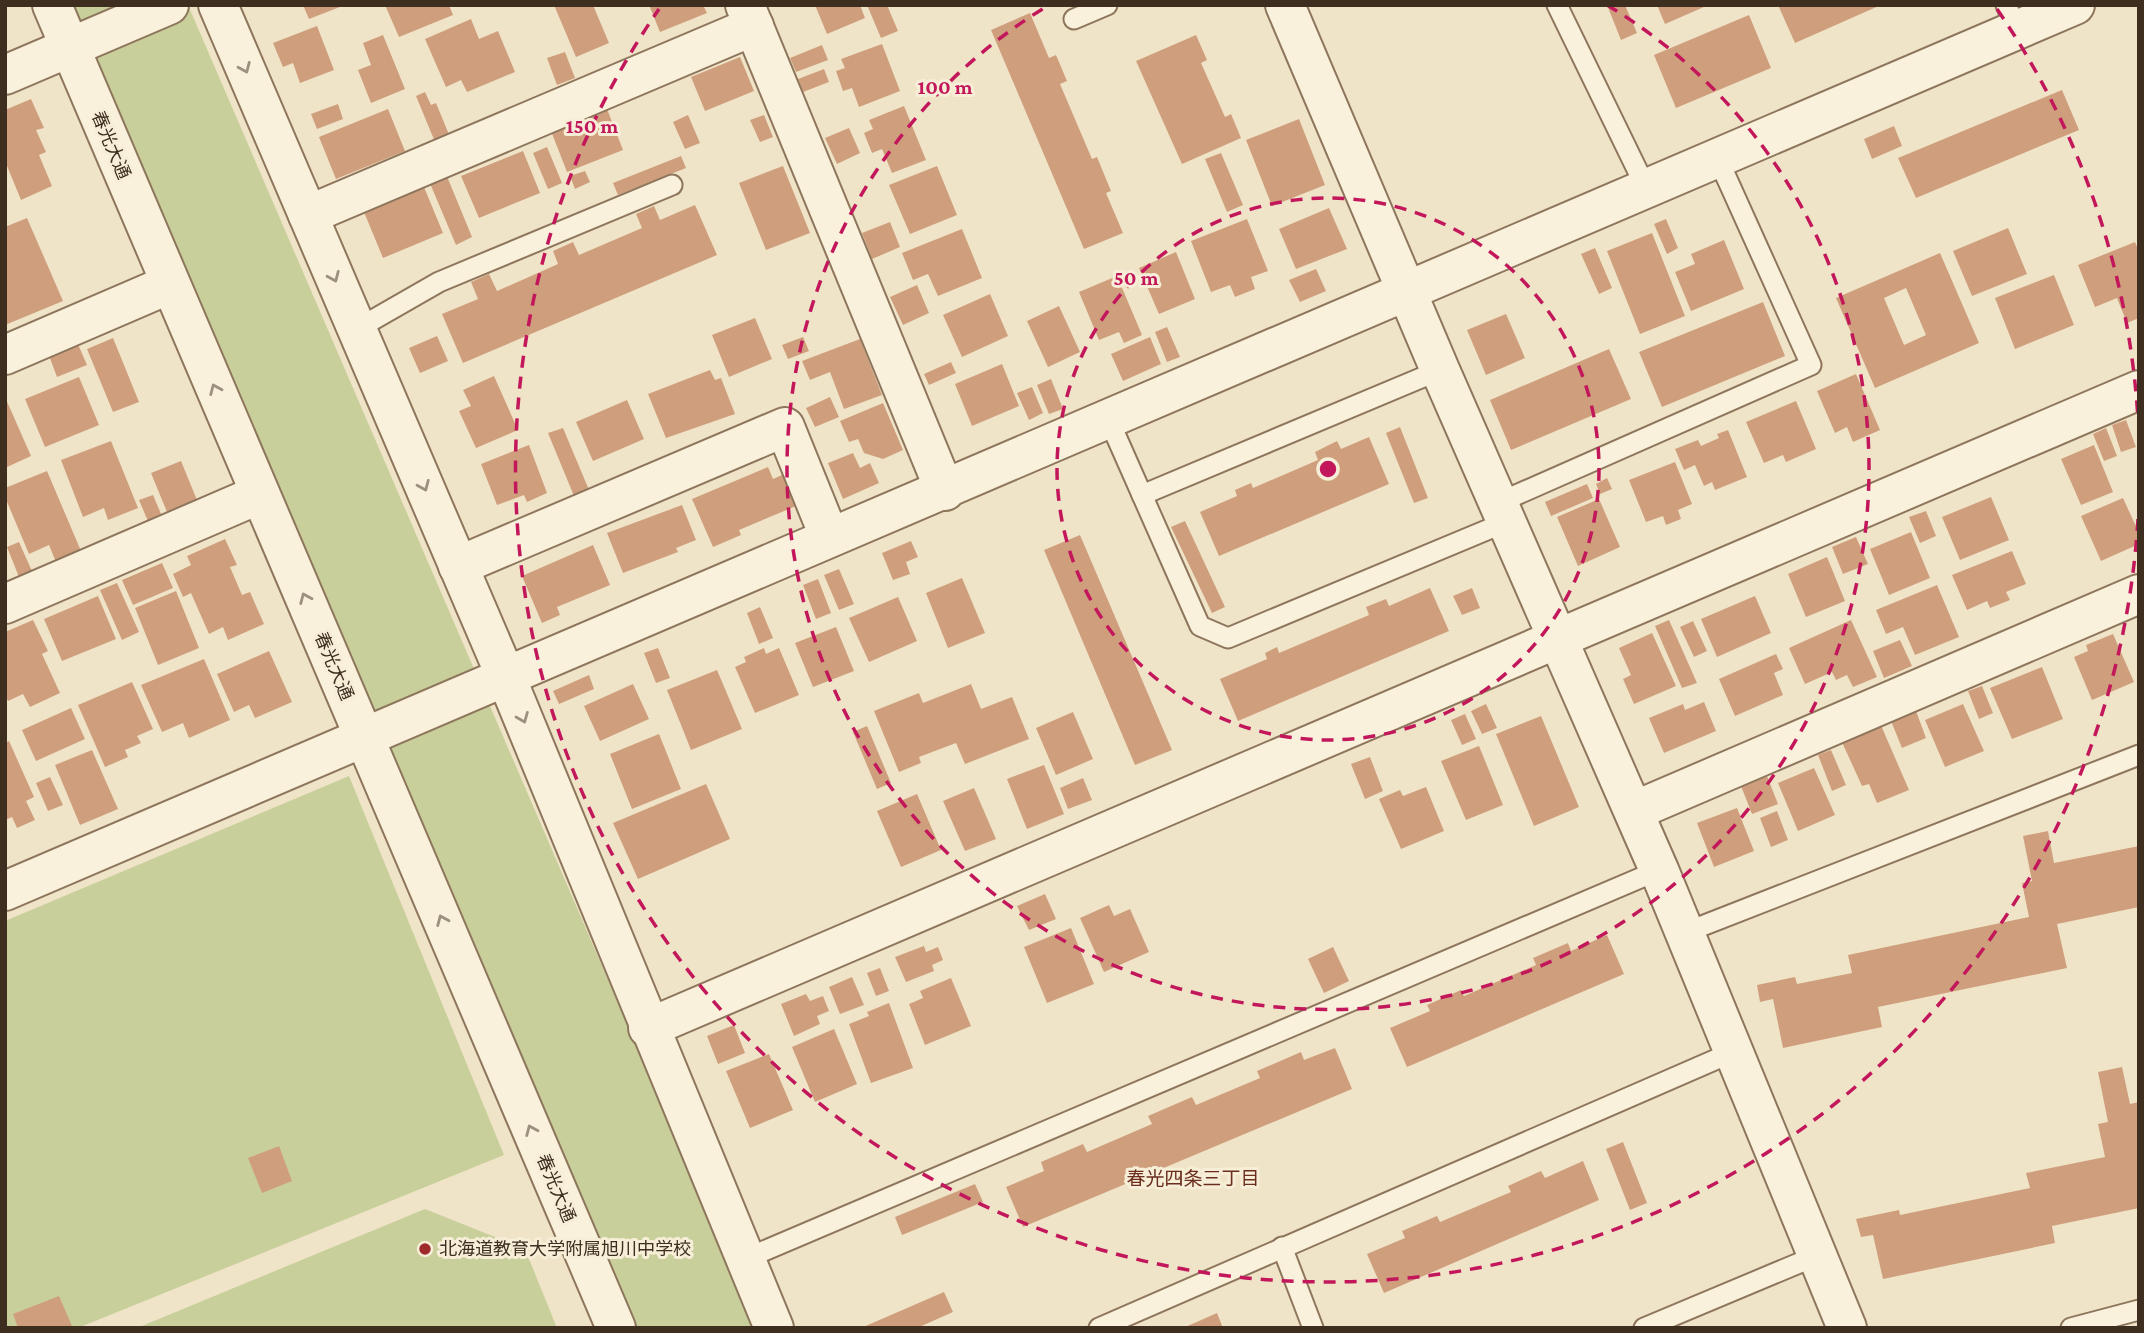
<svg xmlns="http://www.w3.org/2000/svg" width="2144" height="1333" font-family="'Crimson Pro','Noto Sans JP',serif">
<rect width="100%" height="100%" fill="#f0e4c8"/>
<g fill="#c9cf9b">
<polygon points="70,5 188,5 758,1328 633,1328"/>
<polygon points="349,776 504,1155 78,1328 5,1328 5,921"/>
<polygon points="425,1209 525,1249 557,1328 137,1328"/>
</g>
<g fill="#cf9f7d" fill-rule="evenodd">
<polygon points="303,5 345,5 309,19"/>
<polygon points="385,5 449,5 453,15 399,37"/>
<polygon points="554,5 593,5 609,43 576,57"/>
<polygon points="649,5 703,5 707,13 660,32"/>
<polygon points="815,5 860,5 865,18 827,34"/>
<polygon points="867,5 887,5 898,31 881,38"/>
<polygon points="1607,5 1625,5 1637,33 1621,40"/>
<polygon points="1657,5 1704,5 1704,7 1665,24"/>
<polygon points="1778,5 1881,5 1795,43"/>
<polygon points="1030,13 1049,58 1056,55 1067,81 1060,84 1092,159 1097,157 1111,191 1106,193 1123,233 1084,249 991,30"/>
<polygon points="1749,15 1771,68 1676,108 1654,55"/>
<polygon points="471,19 479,39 498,31 515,72 467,92 461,80 446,87 425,39"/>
<polygon points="317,26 334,70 300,83 293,63 283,67 273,43"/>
<polygon points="383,35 405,89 371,103 358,70 371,65 363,43"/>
<polygon points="1196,35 1207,60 1201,63 1225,117 1231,114 1241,138 1182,164 1136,61"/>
<polygon points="882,44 900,91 859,107 852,88 843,91 836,71 845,68 841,59"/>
<polygon points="822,45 828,60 796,72 790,58"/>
<polygon points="565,52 575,78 557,85 547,58"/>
<polygon points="740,57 754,91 705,111 691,77"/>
<polygon points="824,69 829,82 803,92 798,79"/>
<polygon points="2062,90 2079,130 1916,198 1898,158"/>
<polygon points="425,92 431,105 436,103 450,137 435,142 416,96"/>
<polygon points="31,99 44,128 36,130 46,152 39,155 52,186 21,200 5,161 5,110"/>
<polygon points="338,104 343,119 317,129 311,114"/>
<polygon points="904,106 926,160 892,173 882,149 872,153 864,133 873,129 869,120"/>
<polygon points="388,109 405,151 336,179 319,137"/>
<polygon points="607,109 623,150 567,172 551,131"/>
<polygon points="688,115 700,143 685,149 673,122"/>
<polygon points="764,115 773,137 760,142 750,120"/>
<polygon points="1299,119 1325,185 1272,206 1246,140"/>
<polygon points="1894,126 1902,146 1872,159 1864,139"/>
<polygon points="849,128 860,153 837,164 825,138"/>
<polygon points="547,147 562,183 548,189 533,153"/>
<polygon points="523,151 540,193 479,218 461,176"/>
<polygon points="1221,153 1243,205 1227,212 1205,159"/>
<polygon points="681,156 686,168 618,195 613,183"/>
<polygon points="783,166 810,233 766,250 739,183"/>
<polygon points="937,166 957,215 910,234 889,185"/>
<polygon points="585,171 590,182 575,189 570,176"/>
<polygon points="446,174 472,237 456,245 429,181"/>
<polygon points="424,187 443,233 383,258 364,212"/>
<polygon points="695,205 717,255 463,363 442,314 478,299 471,282 489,274 497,291 558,264 553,251 573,242 579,255 642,228 636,214 654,206 660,220"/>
<polygon points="1329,208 1347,249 1296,269 1279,229"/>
<polygon points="27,218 63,301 5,325 5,227"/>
<polygon points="1247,219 1268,271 1251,277 1255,289 1235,297 1230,285 1211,292 1191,241"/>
<polygon points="1666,219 1678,248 1667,254 1654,224"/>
<polygon points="890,222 900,247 872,259 862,233"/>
<polygon points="2008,228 2027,274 1972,296 1953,251"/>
<polygon points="962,229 982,278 938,296 928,274 913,280 902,253"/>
<polygon points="1652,233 1685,316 1640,334 1607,251"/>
<polygon points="1724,240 1744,289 1691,311 1675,272 1695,264 1691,254"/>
<polygon points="2135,242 2139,252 2139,318 2127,323 2117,298 2095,307 2078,265"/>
<polygon points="1595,248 1612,288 1599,294 1581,254"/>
<polygon points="1176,252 1195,299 1159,314 1139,268"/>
<path d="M1940,253L1979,343L1875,388L1836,298ZM1906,288L1926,335L1904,345L1884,298Z"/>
<polygon points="1316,269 1326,291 1300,302 1289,280"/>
<polygon points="2054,275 2074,325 2015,349 1995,298"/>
<polygon points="1117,276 1142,335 1124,343 1119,332 1099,340 1079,292"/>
<polygon points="917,285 929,313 903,325 890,297"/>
<polygon points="990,294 1008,336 962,357 943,315"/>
<polygon points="1763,302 1785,356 1662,407 1639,352"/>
<polygon points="1059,306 1080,352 1048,367 1027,321"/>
<polygon points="1506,314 1525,358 1486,375 1467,330"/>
<polygon points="755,318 772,359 729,377 712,335"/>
<polygon points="1167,327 1180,357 1167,362 1155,332"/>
<polygon points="437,336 448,361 420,373 409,348"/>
<polygon points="803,337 809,351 788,359 782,345"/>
<polygon points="1150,337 1161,364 1123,381 1111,354"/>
<polygon points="113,338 139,402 113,412 87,349"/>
<polygon points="860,339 882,395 844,409 830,372 810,380 802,361"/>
<polygon points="77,342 87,365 57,377 48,353"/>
<polygon points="1609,349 1631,399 1511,450 1490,400"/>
<polygon points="951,362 956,373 929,385 924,374"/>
<polygon points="1002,364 1019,406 972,426 955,384"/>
<polygon points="710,370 715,380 721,378 735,414 666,438 648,394"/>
<polygon points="1856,374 1880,430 1853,442 1847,427 1835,433 1817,391"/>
<polygon points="494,376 518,430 476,448 459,411 471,406 463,390"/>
<polygon points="79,377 99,425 45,447 25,399"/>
<polygon points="1051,379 1063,409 1049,414 1037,385"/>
<polygon points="1032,387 1043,413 1029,420 1017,393"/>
<polygon points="5,397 31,456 5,468"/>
<polygon points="830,397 839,417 815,427 806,408"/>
<polygon points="627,400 644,439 593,461 576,422"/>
<polygon points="1796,401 1816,449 1786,462 1783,455 1764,463 1746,422"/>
<polygon points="883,403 903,450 883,459 864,453 858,439 849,442 840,421"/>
<polygon points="2126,420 2136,447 2121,452 2112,425"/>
<polygon points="1400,427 1428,498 1414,503 1386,433"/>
<polygon points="563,428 589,490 574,496 548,433"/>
<polygon points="2106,428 2117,456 2104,461 2093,434"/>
<polygon points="1728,430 1747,477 1715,490 1712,482 1704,486 1695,465 1684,470 1675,449 1698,440 1701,446 1719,438 1717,434"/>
<polygon points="1369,437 1389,484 1219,556 1200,512 1237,496 1235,490 1251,483 1253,488 1318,460 1315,452 1337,441 1341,449"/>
<polygon points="111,441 138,508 108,520 104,508 83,517 61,460"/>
<polygon points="529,445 547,493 527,502 524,495 497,505 481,464"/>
<polygon points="2094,445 2113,492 2081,505 2061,459"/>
<polygon points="853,453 860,468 870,463 879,483 843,499 828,463"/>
<polygon points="181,461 197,500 167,512 151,473"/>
<polygon points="1675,462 1692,504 1678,510 1681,519 1666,525 1663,516 1646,522 1629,480"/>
<polygon points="768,467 773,479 782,475 796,506 739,530 741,535 713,547 692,499"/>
<polygon points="47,471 81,551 56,562 49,545 29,554 5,497 5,488"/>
<polygon points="1607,478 1612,489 1600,494 1596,484"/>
<polygon points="1587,484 1593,498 1551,516 1545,502"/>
<polygon points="153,495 164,521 150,526 139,500"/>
<polygon points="1991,497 2009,540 1960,560 1942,517"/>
<polygon points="2123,498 2139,533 2139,544 2101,561 2081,516"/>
<polygon points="1599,499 1620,547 1578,566 1557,517"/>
<polygon points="682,505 696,540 676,548 678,552 623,573 607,533"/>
<polygon points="1926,511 1936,536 1920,543 1909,517"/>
<polygon points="1185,521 1225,607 1212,613 1171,527"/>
<polygon points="1911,532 1930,578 1889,595 1870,549"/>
<polygon points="1080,535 1172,750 1135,765 1044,550"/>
<polygon points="1856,537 1868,564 1843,574 1832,547"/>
<polygon points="225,539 237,565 230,567 242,595 250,592 264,624 228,640 223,627 209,634 191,593 183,597 173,574 191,565 187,556"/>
<polygon points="911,541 918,557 906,562 910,574 893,580 882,553"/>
<polygon points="19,542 32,571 19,577 7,547"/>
<polygon points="593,545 610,585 557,607 560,615 542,623 522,576"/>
<polygon points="2012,551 2026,584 2006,592 2010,600 1990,608 1987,601 1967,610 1952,575"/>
<polygon points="1827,557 1845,601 1806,617 1788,574"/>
<polygon points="162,563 173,588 133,605 122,580"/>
<polygon points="839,569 854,604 839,610 824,575"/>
<polygon points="962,578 985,633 948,648 926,593"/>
<polygon points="818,579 831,613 816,619 803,585"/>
<polygon points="117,583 139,632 122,640 100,590"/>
<polygon points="1937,585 1959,637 1915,655 1903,627 1886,634 1876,610"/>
<polygon points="1430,588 1449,631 1238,721 1220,679 1267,659 1265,653 1277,647 1279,653 1369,615 1366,607 1386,599 1389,606"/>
<polygon points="1472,588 1480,608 1462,615 1453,596"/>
<polygon points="176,591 199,648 158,665 135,608"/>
<polygon points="98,596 116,639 62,661 44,619"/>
<polygon points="1755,596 1771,633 1717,657 1701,619"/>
<polygon points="898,597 917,641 869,662 849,618"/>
<polygon points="760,607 773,638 759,644 747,613"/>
<polygon points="33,620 48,651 42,654 60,693 30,707 23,694 8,701 5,695 5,632"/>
<polygon points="1669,620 1697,683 1682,688 1655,626"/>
<polygon points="1851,620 1877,677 1853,687 1847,675 1836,680 1832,672 1805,684 1789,648"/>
<polygon points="1693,621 1707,651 1694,657 1680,627"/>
<polygon points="836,627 854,671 813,687 795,643"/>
<polygon points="1652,633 1676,686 1634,704 1623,679 1631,675 1619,648"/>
<polygon points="2113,634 2134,682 2092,700 2074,657 2088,651 2086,645"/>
<polygon points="1900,640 1912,666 1884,678 1873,651"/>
<polygon points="658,648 670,678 656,683 644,653"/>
<polygon points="764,648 766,654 779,648 799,695 755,713 735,667 746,662 744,657"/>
<polygon points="269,651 292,702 255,718 249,705 234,712 217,674"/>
<polygon points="1776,654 1783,669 1774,673 1783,695 1735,716 1719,679"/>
<polygon points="204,659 230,720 189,738 183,723 162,732 141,685"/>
<polygon points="2042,667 2063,719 2012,739 1990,688"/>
<polygon points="717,670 742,729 691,750 667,690"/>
<polygon points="589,675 594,689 559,704 553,691"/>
<polygon points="132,682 153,729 137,736 141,743 125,750 128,757 105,767 78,705"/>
<polygon points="633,684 649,719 600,741 584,706"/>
<polygon points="971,684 981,709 1012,697 1029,739 965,764 956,743 919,757 921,763 899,772 874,711 919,693 923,703"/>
<polygon points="1982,686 1993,713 1979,719 1968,691"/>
<polygon points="1704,702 1716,731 1664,753 1649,718 1683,704 1685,710"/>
<polygon points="1486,704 1497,728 1482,734 1471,711"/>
<polygon points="1963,704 1984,751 1945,767 1925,720"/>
<polygon points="71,708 85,739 36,761 22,730"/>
<polygon points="1916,711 1926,738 1902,748 1891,721"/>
<polygon points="1073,712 1093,759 1056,775 1036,728"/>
<polygon points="1465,714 1476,739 1462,745 1451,720"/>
<polygon points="1541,716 1579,807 1534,826 1496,734"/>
<polygon points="1880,723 1909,790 1877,803 1869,784 1862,786 1841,740"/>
<polygon points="867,726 891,783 877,789 853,732"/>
<polygon points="659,734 681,789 632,809 610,754"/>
<polygon points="9,741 34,797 26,801 35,820 17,828 12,817 5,820 5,743"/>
<polygon points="1479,746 1503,805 1466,820 1441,761"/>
<polygon points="92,750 118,809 80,825 55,765"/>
<polygon points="1831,750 1846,785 1832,791 1818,755"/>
<polygon points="1370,757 1383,791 1365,799 1351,764"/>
<polygon points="1044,765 1064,814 1027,829 1007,779"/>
<polygon points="1814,768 1835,815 1798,831 1778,783"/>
<polygon points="1767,776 1778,804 1752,814 1741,786"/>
<polygon points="50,777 63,805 48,811 36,783"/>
<polygon points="1083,778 1092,800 1068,809 1060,788"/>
<polygon points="706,784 730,839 638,879 613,823"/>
<polygon points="1426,787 1444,831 1401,849 1379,799 1400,790 1403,796"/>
<polygon points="974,788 996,839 965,851 943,801"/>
<polygon points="917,794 941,850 901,867 877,811"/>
<polygon points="1737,808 1754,851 1714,867 1697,823"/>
<polygon points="1777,811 1788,840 1771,847 1760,818"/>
<polygon points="2048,831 2054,863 2139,846 2139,907 2057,924 2067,968 1878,1007 1882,1027 1783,1048 1773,999 1760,1002 1757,985 1795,977 1797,984 1852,973 1848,955 2029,917 2022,883 2032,881 2023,836"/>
<polygon points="1045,894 1056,919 1029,930 1017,906"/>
<polygon points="1109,905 1114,916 1130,909 1149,952 1104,972 1080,918"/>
<polygon points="1071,928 1094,984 1047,1003 1024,947"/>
<polygon points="1607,935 1624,974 1407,1067 1390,1028 1430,1011 1427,1005 1461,990 1464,996 1536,965 1533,958 1568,943 1571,951"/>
<polygon points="924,946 926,952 938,947 943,960 932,965 934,971 906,982 895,957"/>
<polygon points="1333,947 1349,981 1324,993 1308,959"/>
<polygon points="880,968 889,991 876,996 867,973"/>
<polygon points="852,977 864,1005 840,1014 829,987"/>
<polygon points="951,978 971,1026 925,1045 909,1004 923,998 920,991"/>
<polygon points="806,994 810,1001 823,996 829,1011 817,1016 820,1024 794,1036 781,1004"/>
<polygon points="889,1003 913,1068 871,1083 849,1024 869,1016 867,1012"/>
<polygon points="734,1025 745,1053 718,1064 707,1036"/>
<polygon points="834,1029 857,1084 815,1102 792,1047"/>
<polygon points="1335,1048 1352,1089 1023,1227 1006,1187 1044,1171 1041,1162 1083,1144 1087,1152 1152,1124 1148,1116 1192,1097 1196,1105 1260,1078 1257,1071 1301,1052 1304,1060"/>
<polygon points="769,1054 793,1110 750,1128 726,1071"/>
<polygon points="2122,1067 2130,1104 2139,1102 2139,1208 2052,1226 2055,1243 1883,1279 1873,1235 1861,1237 1856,1219 1899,1210 1900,1215 2030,1188 2026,1173 2105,1157 2098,1124 2108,1122 2098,1072"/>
<polygon points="1623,1142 1647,1203 1630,1210 1606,1149"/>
<polygon points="279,1146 292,1181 262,1193 248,1158"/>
<polygon points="1583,1161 1599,1200 1384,1293 1367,1254 1405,1238 1402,1231 1437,1216 1440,1222 1511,1192 1508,1186 1541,1171 1545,1178"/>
<polygon points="975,1184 983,1202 902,1235 895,1217"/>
<polygon points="944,1292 953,1312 917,1328 861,1328"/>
<polygon points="59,1296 72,1326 18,1328 13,1314"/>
<polygon points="1217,1313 1223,1328 1183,1328"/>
</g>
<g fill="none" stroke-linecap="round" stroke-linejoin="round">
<defs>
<g id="service">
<polyline points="1557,5 1647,190"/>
<polyline points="2006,5 2017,29"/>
<polyline points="1074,19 1107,5"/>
<polyline points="357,329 439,282 672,185"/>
<polyline points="1108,418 1200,626 1228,638 1506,522"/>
<polyline points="1142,495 1440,370"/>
<polyline points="1498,503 1811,365 1718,159"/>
<polyline points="1684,933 2139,755"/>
<polyline points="1282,1247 1313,1328"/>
<polyline points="745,1259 1659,870"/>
<polyline points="1099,1328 1733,1052"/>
<polyline points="1644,1328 1816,1256"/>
<polyline points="2071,1328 2139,1310"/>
</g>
<g id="minor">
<polyline points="745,5 945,491"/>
<polyline points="1285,5 1440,370 1659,870 1847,1328"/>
<polyline points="5,75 169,5"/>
<polyline points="308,215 754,26"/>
<polyline points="5,355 170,284"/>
<polyline points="458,566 785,427 829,536"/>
<polyline points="5,604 260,494"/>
<polyline points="1634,811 2139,594"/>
<polyline points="5,891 2075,5"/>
<polyline points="648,1028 2139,390"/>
</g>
<g id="tertiary">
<polyline points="52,5 616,1328"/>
<polyline points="218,5 506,677 774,1328"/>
</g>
</defs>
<use href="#service" stroke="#8d765c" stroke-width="23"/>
<use href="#minor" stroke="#8d765c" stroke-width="42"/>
<use href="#tertiary" stroke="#8d765c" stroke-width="42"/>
<use href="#service" stroke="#faf1dc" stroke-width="19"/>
<use href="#minor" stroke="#faf1dc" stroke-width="38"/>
<use href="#tertiary" stroke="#faf1dc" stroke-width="38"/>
</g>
<defs><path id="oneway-chevron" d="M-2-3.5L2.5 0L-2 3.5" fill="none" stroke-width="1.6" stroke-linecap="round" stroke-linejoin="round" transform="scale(1.75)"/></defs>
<g stroke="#9c907e">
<use href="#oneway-chevron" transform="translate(245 68) rotate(67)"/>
<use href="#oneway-chevron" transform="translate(334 277) rotate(67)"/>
<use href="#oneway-chevron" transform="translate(215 389) rotate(-113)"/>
<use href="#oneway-chevron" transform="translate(424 486) rotate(67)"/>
<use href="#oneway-chevron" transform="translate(305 598) rotate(-113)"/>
<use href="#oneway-chevron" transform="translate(523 718) rotate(68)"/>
<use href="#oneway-chevron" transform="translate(442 920) rotate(-113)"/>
<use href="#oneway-chevron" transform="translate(531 1130) rotate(-113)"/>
</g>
<g fill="none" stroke="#c2185b" stroke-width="3.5" stroke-dasharray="12 9">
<circle cx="1328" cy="469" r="271"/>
<path d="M1607 5A541 541 0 1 1 1049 5"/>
<path d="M2138 519A812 812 0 1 1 659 9M1997 9A812 812 0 0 1 2138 419"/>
</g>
<circle fill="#9e2a2b" stroke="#f7eed8" stroke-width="2.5" cx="425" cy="1249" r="7"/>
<g text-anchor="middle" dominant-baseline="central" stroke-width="6" stroke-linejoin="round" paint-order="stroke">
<g font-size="18" fill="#3d2e20" stroke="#f7eed8">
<text transform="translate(111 145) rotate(67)">春光大通</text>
<text transform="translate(334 666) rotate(67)">春光大通</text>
<text transform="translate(556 1188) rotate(67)">春光大通</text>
</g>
<g font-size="18" fill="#3d2e20" stroke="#f7eed8" text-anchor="start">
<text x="439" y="1249">北海道教育大学附属旭川中学校</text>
</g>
<g font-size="19" fill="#6b2e1e" stroke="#f7eed8">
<text x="1193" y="1178">春光四条三丁目</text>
</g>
</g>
<circle cx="1328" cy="469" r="10" fill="#c2185b" stroke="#f7eed8" stroke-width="3.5"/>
<g font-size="21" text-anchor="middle" font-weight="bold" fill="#c2185b" stroke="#f7eed8" stroke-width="6" stroke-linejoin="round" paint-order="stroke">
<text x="945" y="94">100 m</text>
<text x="592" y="133">150 m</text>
<text x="1136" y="285">50 m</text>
</g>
<rect width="2144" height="1333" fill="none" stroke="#3d2e20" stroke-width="14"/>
</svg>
